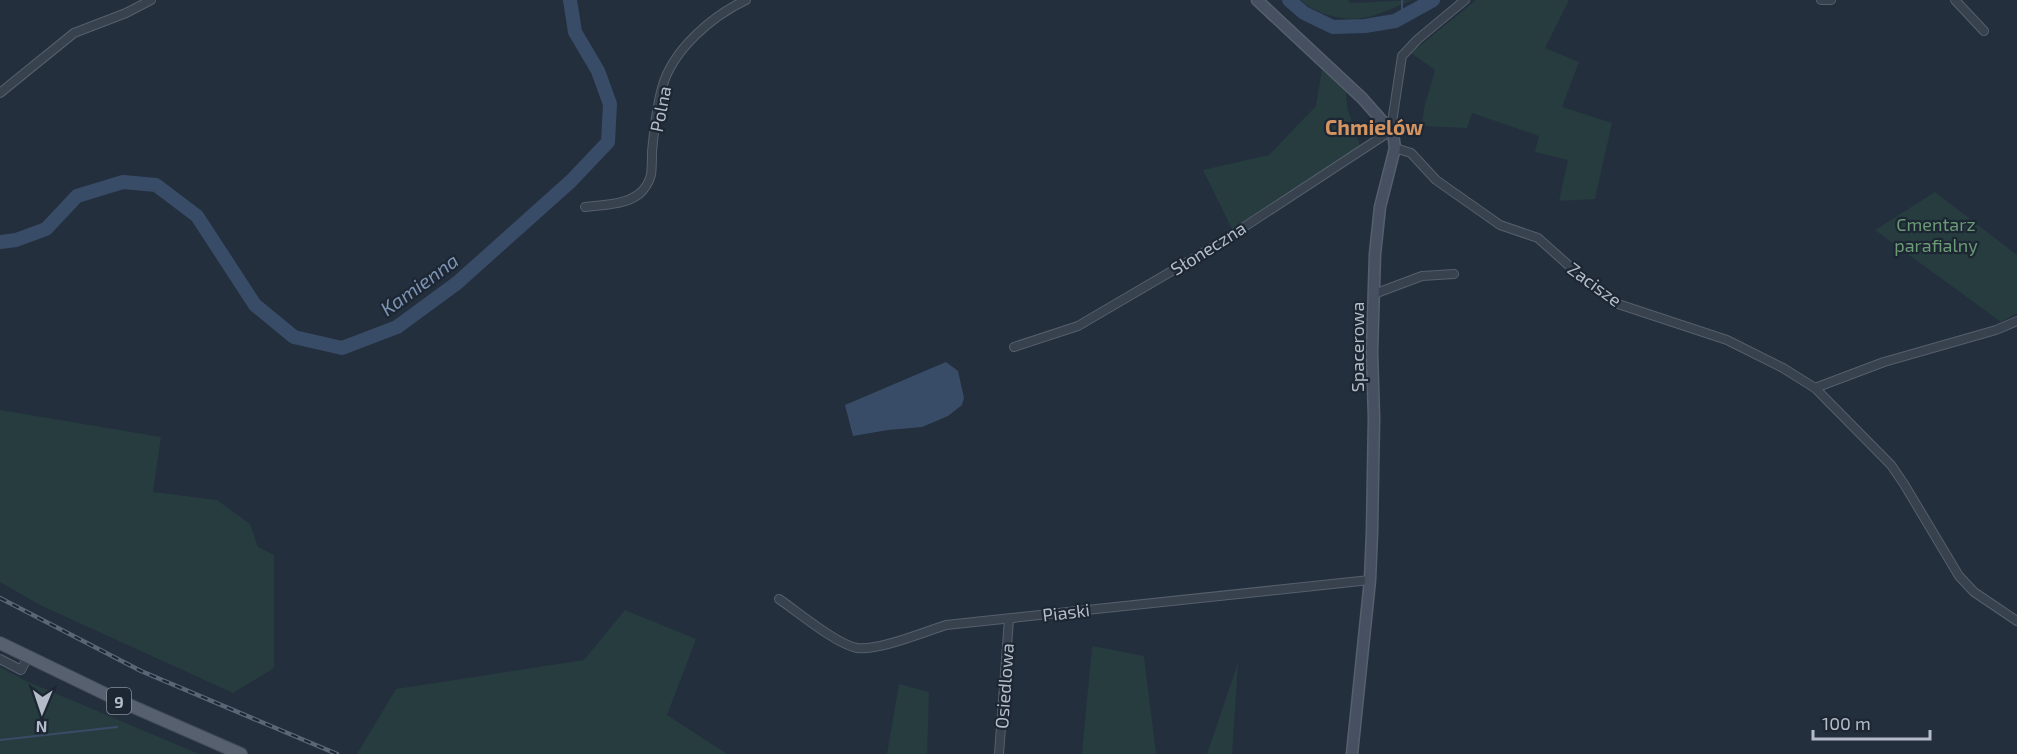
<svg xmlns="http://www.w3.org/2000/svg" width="2017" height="754" font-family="'Exo 2',sans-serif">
<rect width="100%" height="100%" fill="#242f3e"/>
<g fill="#263c3f">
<path d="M1301,0H1347L1351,3L1412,0C1399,5 1386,12 1372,16C1349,23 1318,16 1301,0Z"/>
<polygon points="1476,0 1569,0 1545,48 1579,62 1562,107 1612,123 1595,199 1559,201 1568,160 1535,152 1539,136 1472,113 1467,128 1422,126 1424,108 1435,70 1411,53"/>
<polygon points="1322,70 1346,92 1347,107 1360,146 1232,229 1203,170 1269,155 1316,106"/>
<polygon points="1935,192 2017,255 2017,313 2001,322 1875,230"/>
<polygon points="0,410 161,437 153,492 217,500 250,524 258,547 274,555 274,668 233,693 40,605 0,582"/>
<polygon points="625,610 696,639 667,715 727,754 357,754 396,689 584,660"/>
<polygon points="1092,646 1144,656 1156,754 1082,754"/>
<polygon points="1238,663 1232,754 1207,754"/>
<polygon points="0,667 26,681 199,754 0,754"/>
<polygon points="899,684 929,692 927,754 887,754"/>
</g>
<polygon fill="#394c67" points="946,362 958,371 964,398 962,405 948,416 922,427 888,430 853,436 845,405"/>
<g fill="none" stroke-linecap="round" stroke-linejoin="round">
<g stroke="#394c67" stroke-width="2">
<polyline points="1402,0 1402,17"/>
<polyline points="0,740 117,727"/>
</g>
<g stroke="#394c67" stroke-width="14">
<polyline points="1289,0 1304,13 1333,27 1365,26 1395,21 1433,0"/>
<polyline points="0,242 16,240 46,229 77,196 123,182 156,185 197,216 255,305 294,337 342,348 397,327 457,283 571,181 608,142 610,104 598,71 575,32 570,0"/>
</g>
<defs>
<g id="street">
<polyline points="1821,0 1831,0"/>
<polyline points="1955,0 1984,31"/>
<polyline points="0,93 74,33 126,13 151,0"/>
<polyline points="1395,148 1411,153 1436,180 1500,225 1538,238 1585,280 1618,304 1727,340 1783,368 1815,388 1891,465 1904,484 1959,576 1974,592 2017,621"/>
<path d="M585,207C602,205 625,205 639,194C644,190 649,182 651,175C652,168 652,159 652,152C654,130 656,109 662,88C672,50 712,16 746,0"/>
<polyline points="1374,294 1422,276 1454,274"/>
<polyline points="1014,347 1078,326 1218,244 1386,134 1391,129 1402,56 1418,39 1465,0"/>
<polyline points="1815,388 1884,362 1996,330 2017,321"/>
<path d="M779,599C798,612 836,644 857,648C878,651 924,632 946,625L1370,580"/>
<polyline points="0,659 21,670 28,657"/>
<polyline points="999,754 1009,619"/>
</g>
<polyline id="secondary" points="1257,0 1362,98 1393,133 1395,148 1380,207 1375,254 1372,352 1374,418 1372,532 1370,580 1352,754"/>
<polyline id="primary" points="0,643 120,701 241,754"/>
</defs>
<use href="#street" stroke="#565f6c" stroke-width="10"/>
<use href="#secondary" stroke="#565f6c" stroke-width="13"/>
<use href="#primary" stroke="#414a57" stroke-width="14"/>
<use href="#street" stroke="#38414e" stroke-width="8"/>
<use href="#secondary" stroke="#465061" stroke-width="10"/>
<use href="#primary" stroke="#56606e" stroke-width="12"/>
<defs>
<polyline id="rail" points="0,598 141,671 337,754"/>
</defs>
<use href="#rail" stroke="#5a6575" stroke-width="4.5"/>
<use href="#rail" stroke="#1d2633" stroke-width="2" stroke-dasharray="7" stroke-linecap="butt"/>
</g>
<g text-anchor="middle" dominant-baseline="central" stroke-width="4.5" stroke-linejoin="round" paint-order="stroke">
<rect fill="#1d2633" stroke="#878f9c" stroke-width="1.5" x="107" y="688" width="24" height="26" rx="4.5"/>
<g font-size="16" font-weight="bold" fill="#b4bcc9">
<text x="119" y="701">9</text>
</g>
<g font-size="18" fill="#b4bcc9" stroke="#1d2633">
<text transform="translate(660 109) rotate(-79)">Polna</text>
<text transform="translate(1208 248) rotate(-32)">Słoneczna</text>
<text transform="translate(1595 284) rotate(36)">Zacisze</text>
<text transform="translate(1357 347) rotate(-90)">Spacerowa</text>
<text transform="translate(1066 612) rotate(-7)">Piaski</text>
<text transform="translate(1004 686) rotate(-86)">Osiedlowa</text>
</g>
<g font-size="18" fill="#6b9a76" stroke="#1d2633">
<text x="1936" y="224">Cmentarz<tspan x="1936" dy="21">parafialny</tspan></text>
</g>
<g font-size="20" font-style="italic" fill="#7c92b1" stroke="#1d2633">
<text transform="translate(419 284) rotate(-36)">Kamienna</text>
</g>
<g font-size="21" font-weight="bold" fill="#d59563" stroke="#1d2633">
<text x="1374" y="126">Chmielów</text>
</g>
</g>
<g transform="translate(42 712) rotate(182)" stroke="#1d2633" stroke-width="4.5" paint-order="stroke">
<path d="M0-4.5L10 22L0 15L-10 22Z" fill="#b4bcc9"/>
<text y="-9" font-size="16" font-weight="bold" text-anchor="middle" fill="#b4bcc9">N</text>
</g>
<path d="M1813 730v9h117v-9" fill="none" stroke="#b4bcc9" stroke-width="3"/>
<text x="1822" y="730" font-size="18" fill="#b4bcc9" stroke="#1d2633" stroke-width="4.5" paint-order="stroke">100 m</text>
</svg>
